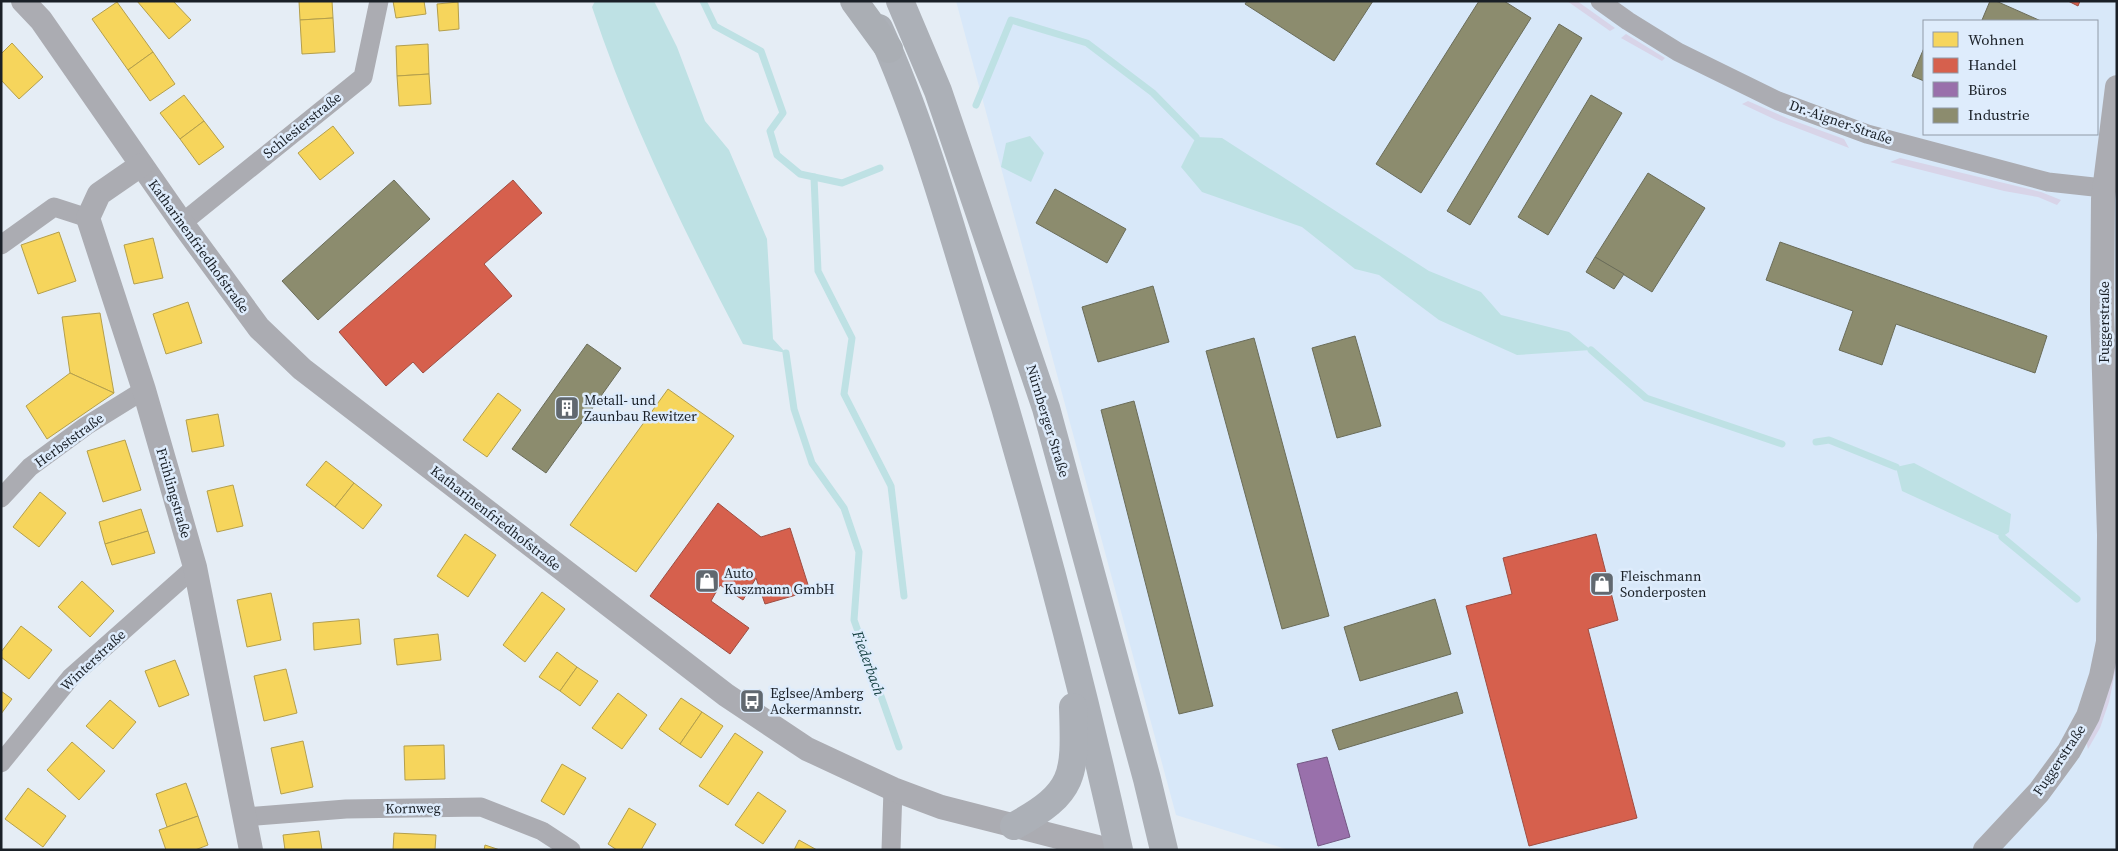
<svg xmlns="http://www.w3.org/2000/svg" width="2118" height="851" font-family="'Source Serif 4',serif">
<rect width="100%" height="100%" fill="#e5edf5"/>
<path fill="#d8e8f9" fill-rule="evenodd" d="M956,1H2117V850H1289L1176,815ZM1924,21H2097V134H1924Z"/>
<g fill="#d8d4e8">
<polygon points="1567,1 1577,1 1615,28 1610,31"/>
<polygon points="1626,34 1665,58 1662,61 1621,38"/>
<polygon points="1748,101 1789,119 1844,139 1849,148 1776,120 1742,104"/>
<polygon points="1900,158 2041,192 2061,200 2057,205 2038,197 2004,191 1890,162"/>
<polygon points="2117,550 2117,663 2109,702 2100,728 2088,749 2086,741"/>
</g>
<g fill="#bee1e4">
<path d="M595,1H654L677,47L705,121L729,150L767,239L773,339L786,353L743,344C687,237 630,122 592,7Z"/>
<polygon points="1030,136 1044,153 1031,182 1001,167 1006,143"/>
<polygon points="1196,137 1222,138 1429,271 1481,292 1501,315 1569,332 1591,350 1517,355 1439,320 1379,275 1355,269 1302,227 1202,192 1181,167"/>
<polygon points="1914,463 2011,514 2009,532 2002,537 1902,491 1896,467"/>
</g>
<g fill="#f6d55c" stroke="#b49f4c">
<polygon points="137,1 173,1 191,20 169,39"/>
<polygon points="299,1 332,1 333,18 300,20"/>
<polygon points="393,1 424,1 426,14 396,18"/>
<polygon points="117,2 153,52 128,70 92,19"/>
<polygon points="458,2 459,29 439,31 437,4"/>
<polygon points="333,18 335,52 302,54 300,20"/>
<polygon points="12,43 43,77 19,99 1,80 1,54"/>
<polygon points="428,44 429,74 397,76 396,46"/>
<polygon points="153,52 175,84 150,101 128,70"/>
<polygon points="429,74 431,104 399,106 397,76"/>
<polygon points="184,95 204,121 180,139 160,113"/>
<polygon points="204,121 224,147 199,165 180,139"/>
<polygon points="333,126 354,153 320,180 298,153"/>
<polygon points="59,232 76,281 38,294 21,245"/>
<polygon points="153,238 163,278 134,284 124,245"/>
<polygon points="188,302 202,343 166,354 153,314"/>
<polygon points="100,313 114,393 70,373 62,317"/>
<polygon points="70,373 114,393 47,439 26,406"/>
<polygon points="668,389 734,436 636,572 570,525"/>
<polygon points="498,393 521,410 487,457 463,440"/>
<polygon points="218,414 224,446 192,452 186,420"/>
<polygon points="125,440 141,490 103,502 87,451"/>
<polygon points="326,461 354,483 335,507 306,485"/>
<polygon points="354,483 382,505 363,529 335,507"/>
<polygon points="233,485 243,526 217,532 207,491"/>
<polygon points="40,492 66,513 39,547 13,527"/>
<polygon points="141,509 148,531 105,544 99,522"/>
<polygon points="148,531 155,553 112,565 105,544"/>
<polygon points="465,534 496,555 468,597 437,576"/>
<polygon points="82,581 114,611 90,637 58,607"/>
<polygon points="542,592 565,609 525,662 503,645"/>
<polygon points="271,593 281,640 247,647 237,600"/>
<polygon points="359,619 361,644 314,650 313,623"/>
<polygon points="21,626 52,650 29,679 1,657 1,652"/>
<polygon points="438,634 441,660 397,665 394,639"/>
<polygon points="557,652 577,667 560,691 539,677"/>
<polygon points="175,660 189,695 159,707 145,671"/>
<polygon points="577,667 598,681 580,706 560,691"/>
<polygon points="286,669 297,713 264,721 254,676"/>
<polygon points="1,691 12,699 1,714"/>
<polygon points="618,693 647,715 622,749 592,728"/>
<polygon points="681,698 702,712 680,744 659,729"/>
<polygon points="110,700 136,722 113,749 86,726"/>
<polygon points="702,712 723,726 701,758 680,744"/>
<polygon points="735,733 763,752 728,805 699,786"/>
<polygon points="303,741 313,787 281,794 271,748"/>
<polygon points="72,742 105,771 79,800 47,770"/>
<polygon points="444,745 445,779 405,780 404,746"/>
<polygon points="562,764 586,778 564,815 541,801"/>
<polygon points="186,783 198,816 167,827 156,794"/>
<polygon points="28,788 66,816 43,847 5,819"/>
<polygon points="758,792 786,811 763,844 735,825"/>
<polygon points="629,808 656,824 641,850 617,850 608,844"/>
<polygon points="198,816 208,845 195,850 166,850 159,830"/>
<polygon points="319,831 322,850 285,850 283,835"/>
<polygon points="394,833 436,835 435,850 393,850"/>
<polygon points="799,840 817,850 794,850"/>
<polygon points="485,845 500,850 484,850"/>
</g>
<g fill="#d6604d" stroke="#9e4d42">
<polygon points="2068,1 2080,1 2078,6"/>
<polygon points="513,180 542,213 484,264 512,296 423,373 413,362 386,386 339,332"/>
<polygon points="718,503 761,537 790,528 810,591 765,604 756,578 743,600 720,585 711,601 749,628 730,654 650,596"/>
<polygon points="1596,534 1618,620 1588,629 1637,818 1529,846 1466,606 1512,594 1503,558"/>
</g>
<polygon fill="#9970ab" stroke="#735883" points="1327,757 1350,837 1318,846 1297,764"/>
<g fill="#8c8c6e" stroke="#6a6c59">
<polygon points="1247,1 1373,1 1334,61 1245,4"/>
<polygon points="1479,1 1504,1 1531,18 1421,193 1376,164"/>
<polygon points="1990,1 1996,1 2041,21 1986,21 1982,20"/>
<polygon points="1559,24 1582,38 1470,225 1447,211"/>
<polygon points="1924,48 1924,81 1912,76"/>
<polygon points="1591,95 1622,113 1548,235 1518,217"/>
<polygon points="1648,173 1705,208 1652,292 1595,257"/>
<polygon points="394,180 430,219 318,320 282,281"/>
<polygon points="1055,189 1126,229 1107,263 1036,223"/>
<polygon points="1780,242 2047,336 2035,373 1896,324 1882,365 1839,350 1853,311 1766,280"/>
<polygon points="1595,257 1624,274 1614,289 1586,272"/>
<polygon points="1153,286 1169,342 1098,362 1082,307"/>
<polygon points="1355,336 1381,426 1337,438 1312,348"/>
<polygon points="1254,338 1329,616 1282,629 1206,351"/>
<polygon points="587,344 621,368 546,473 512,449"/>
<polygon points="1134,401 1213,706 1179,714 1101,410"/>
<polygon points="1435,599 1451,654 1360,681 1344,627"/>
<polygon points="1457,692 1463,713 1339,750 1332,730"/>
</g>
<g fill="none" stroke-linecap="round" stroke-linejoin="round">
<g stroke="#bee1e4" stroke-width="7">
<polyline points="703,1 715,26 761,51 783,113 770,131 777,155 800,174 842,183 880,168"/>
<polyline points="976,105 1011,20 1087,43 1153,93 1196,137"/>
<polyline points="814,177 818,271 852,338 844,394 891,486 904,596"/>
<polyline points="1591,350 1646,398 1782,444"/>
<polyline points="786,353 794,409 812,463 844,508 859,552 854,620 899,747"/>
<polyline points="1816,442 1829,440 1896,467"/>
<polyline points="2002,537 2077,599"/>
</g>
<g stroke="#abacb2" stroke-width="19">
<polyline points="1600,1 1628,21 1678,52 1778,101 1867,134 2048,182 2103,188"/>
<polyline points="182,223 363,77 379,1"/>
<polyline points="1,245 54,207 88,218"/>
<polyline points="1,498 30,467 86,426 144,390"/>
<polyline points="1,763 71,677 195,567"/>
<polyline points="245,817 346,809 481,807 542,831 571,850"/>
<polyline points="891,850 893,789"/>
</g>
<g stroke="#abacb2" stroke-width="24">
<polyline points="23,1 41,20 182,223 259,328 302,369 726,695 807,749 893,789 941,807 1109,850"/>
<polyline points="141,165 99,194 88,218 144,390 195,567 251,850"/>
<polyline points="1985,850 2039,792 2069,751 2088,716 2101,676 2108,642 2109,535 2102,309 2103,199 2117,87"/>
</g>
<g stroke="#acb0b7" stroke-width="28">
<polyline points="900,1 938,91 1046,408 1147,779 1164,850"/>
<path d="M879,28C921,120 949,221 978,317C1032,493 1079,670 1119,850"/>
<path d="M1014,826C1077,792 1075,774 1073,707"/>
</g>
<polyline stroke="#aaaeb4" stroke-width="28" points="854,1 889,49"/>
</g>
<defs>
<symbol id="building-square" viewBox="-11 -11 22 22"><rect x="-9" y="-9" width="18" height="18" rx="4" fill="#61686f" stroke="#deecfc"/><path d="M-4-6H4V6H1V3H-1V6H-4ZM-2.5-4.3h1.7v1.8h-1.7ZM.8-4.3h1.7v1.8H.8ZM-2.5-1h1.7V.8h-1.7ZM.8-1h1.7V.8H.8Z" fill="#fff"/></symbol>
<symbol id="shop-square" viewBox="-11 -11 22 22"><rect x="-9" y="-9" width="18" height="18" rx="4" fill="#61686f" stroke="#deecfc"/><path d="M-5-2.5h2.3a2.7 3.5 0 0 1 5.4 0H5L5.5 6h-11ZM-1.5-2.5h3a1.5 2.3 0 0 0-3 0Z" fill="#fff"/></symbol>
<symbol id="bus-square" viewBox="-11 -11 22 22"><rect x="-9" y="-9" width="18" height="18" rx="4" fill="#61686f" stroke="#deecfc"/><path d="M-5-6H5V4H4V6H2V4H-2V6H-4V4H-5ZM-3.5-4V0h7V-4ZM-3.5 1.2v1.5H-2V1.2ZM2 1.2v1.5H3.5V1.2Z" fill="#fff"/></symbol>
</defs>
<g fill-rule="evenodd">
<use href="#building-square" x="553" y="394" width="28" height="28"/>
<use href="#shop-square" x="693" y="567" width="28" height="28"/>
<use href="#shop-square" x="1588" y="570" width="28" height="28"/>
<use href="#bus-square" x="738" y="687" width="28" height="28"/>
</g>
<g text-anchor="middle" dominant-baseline="central" stroke-width="5" stroke-linejoin="round" paint-order="stroke">
<g font-size="14" fill="#1a2027" stroke="#deecfc">
<text transform="translate(1841 122) rotate(19)">Dr.-Aigner-Straße</text>
<text transform="translate(302 125) rotate(-39)">Schlesierstraße</text>
<text transform="translate(199 246) rotate(54)">Katharinenfriedhofstraße</text>
<text transform="translate(2104 322) rotate(-90)">Fuggerstraße</text>
<text transform="translate(1048 421) rotate(73)">Nürnberger Straße</text>
<text transform="translate(69 440) rotate(-36)">Herbststraße</text>
<text transform="translate(174 493) rotate(74)">Frühlingstraße</text>
<text transform="translate(496 518) rotate(38)">Katharinenfriedhofstraße</text>
<text transform="translate(93 660) rotate(-43)">Winterstraße</text>
<text transform="translate(2059 760) rotate(-56)">Fuggerstraße</text>
<text transform="translate(413 808) rotate(-1)">Kornweg</text>
</g>
<g font-size="14" fill="#1a2027" stroke="#deecfc" text-anchor="start">
<text x="584" y="400">Metall- und<tspan x="584" dy="16">Zaunbau Rewitzer</tspan></text>
<text x="724" y="573">Auto<tspan x="724" dy="16">Kuszmann GmbH</tspan></text>
<text x="1620" y="576">Fleischmann<tspan x="1620" dy="16">Sonderposten</tspan></text>
<text x="770" y="693">Eglsee/Amberg<tspan x="770" dy="16">Ackermannstr.</tspan></text>
</g>
<g font-size="15" font-style="italic" fill="#184344" stroke="#deecfc">
<text transform="translate(869 663) rotate(70)">Fiederbach</text>
</g>
</g>
<rect width="2118" height="851" fill="none" stroke="#1a2027" stroke-width="5"/>
<rect x="1923" y="20" width="175" height="115" fill="#deecfc" stroke="#909aa7"/>
<rect x="1933" y="32" width="25" height="15" fill="#f6d55c" stroke="#909aa7"/>
<text x="1968" y="45" font-size="15" fill="#1a2027">Wohnen</text>
<rect x="1933" y="58" width="25" height="15" fill="#d6604d" stroke="#909aa7"/>
<text x="1968" y="70" font-size="15" fill="#1a2027">Handel</text>
<rect x="1933" y="82" width="25" height="15" fill="#9970ab" stroke="#909aa7"/>
<text x="1968" y="95" font-size="15" fill="#1a2027">Büros</text>
<rect x="1933" y="108" width="25" height="15" fill="#8c8c6e" stroke="#909aa7"/>
<text x="1968" y="120" font-size="15" fill="#1a2027">Industrie</text>
</svg>
